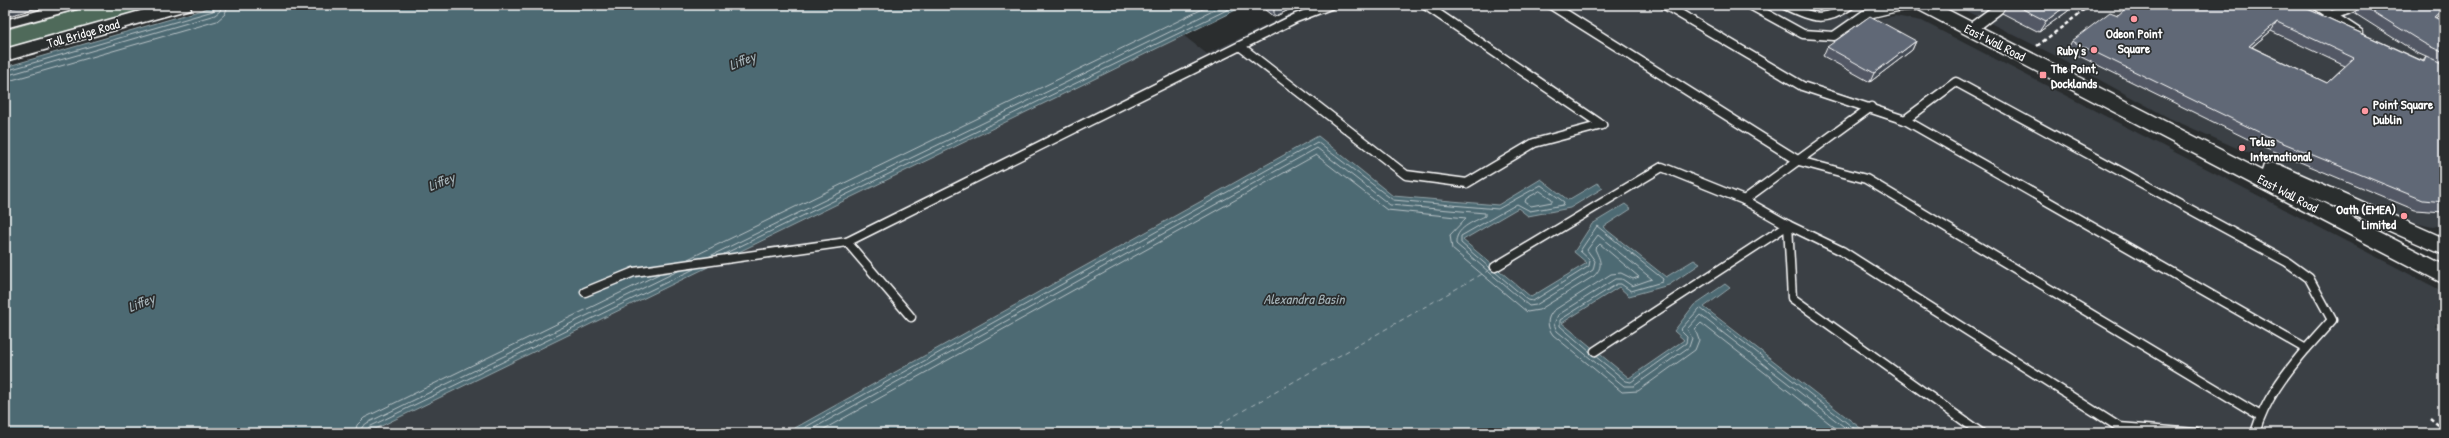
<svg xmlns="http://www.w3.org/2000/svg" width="2449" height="438" font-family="'Patrick Hand',sans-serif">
<rect width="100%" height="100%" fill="#2a2d2e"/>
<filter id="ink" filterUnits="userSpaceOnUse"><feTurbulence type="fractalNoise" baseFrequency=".025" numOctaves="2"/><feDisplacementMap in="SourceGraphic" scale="8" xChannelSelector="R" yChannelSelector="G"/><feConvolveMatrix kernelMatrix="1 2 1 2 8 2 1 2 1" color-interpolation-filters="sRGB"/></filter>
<g filter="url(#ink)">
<g fill="#3a3f44">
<polygon points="1308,5 1830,5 1866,25 1872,19 1895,16 1922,21 2444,292 2444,317 2436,327 2444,327 2444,433 1867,433 1704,306 1730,289 1725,285 1694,305 1674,331 1684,340 1629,379 1562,323 1619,287 1669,285 1694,260 1667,277 1602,227 1631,209 1625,205 1592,224 1574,252 1587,263 1531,297 1463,239 1518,208 1528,216 1602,187 1597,183 1568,200 1541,179 1498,205 1393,196 1318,136 786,433 366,433 1183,35 1207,54"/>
<polygon points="1954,5 2444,5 2444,224 2433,227 2399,220 2169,118 2058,57"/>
</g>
<polygon fill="#506b5a" stroke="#a8b5ac" points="94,5 170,5 5,51 5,30"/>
<g fill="#4e6a73" stroke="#95a6ab">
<polygon points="219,5 1246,5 367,433 5,433 5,67"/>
<polygon points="1318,136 1393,196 1498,205 1541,179 1568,200 1597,183 1603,188 1570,208 1528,216 1518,208 1463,240 1531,297 1587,263 1574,252 1592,224 1625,204 1631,209 1603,227 1666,277 1694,260 1700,264 1669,285 1629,296 1619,287 1562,323 1629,378 1684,340 1674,331 1694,305 1725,284 1730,288 1704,307 1867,433 786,433"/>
</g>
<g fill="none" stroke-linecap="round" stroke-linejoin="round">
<g stroke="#b8c3c7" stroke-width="1">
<polyline points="5,71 213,11 216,5"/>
<polyline points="5,76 215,15 220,11 222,5"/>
<polyline points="5,82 217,21 225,14 228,5"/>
<polygon points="1540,191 1552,199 1552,202 1531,206 1525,202 1526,199"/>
<polyline points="724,254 1237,5"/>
<polyline points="708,257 1225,5"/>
<polyline points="688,259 1211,5"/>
<polyline points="1495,272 1528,300 1533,301 1589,266 1590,260 1580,251 1597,226 1663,279 1662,282 1631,291 1621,284 1617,284 1560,320 1560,326 1590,352"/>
<polyline points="1595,356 1626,381 1631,382 1686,343 1687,337 1680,330 1700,308 1860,433"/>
<polyline points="355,433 357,425 364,418 659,274"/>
<polyline points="361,433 362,427 367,423 678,271"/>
<polyline points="366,433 369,427 694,269"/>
<polyline points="795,433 1317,142 1393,200 1498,209 1541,185 1564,202 1563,205 1530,211 1517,204 1461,236 1461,243 1490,268"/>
<path d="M805,433L1317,148L1390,205L1485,213V216C1473,222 1455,228 1456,244L1529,306L1536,305L1593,270L1595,261L1587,250L1598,235L1652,279L1632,286L1622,279H1615L1558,315L1554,324L1557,331L1624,386H1634L1689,347L1692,338L1687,329L1700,315L1852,433"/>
<path d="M817,433L1316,155L1387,210L1466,218L1450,235L1452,249L1527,312L1539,310L1594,276C1604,266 1600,260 1595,249L1600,244L1639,277L1633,279L1621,273L1611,274L1553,311C1546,319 1547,327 1553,335L1622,392L1638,391L1695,350L1699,340L1695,329L1701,323L1842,433"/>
</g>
<polyline stroke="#a6b4b9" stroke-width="1" stroke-dasharray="5 4" stroke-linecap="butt" points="1204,433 1491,269"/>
<defs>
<g id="lane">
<polyline points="1425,5 1602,125"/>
<polyline points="1551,5 1799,161 1866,179 2259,415"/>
<polyline points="1665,5 1802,86 1905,120"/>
<polyline points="1750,5 1803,34 1834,36 1864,15 1897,7 1923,5"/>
<path d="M1785,5C1811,18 1825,23 1850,5"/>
<polyline points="2316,5 2359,33"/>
<polyline points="1241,47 1406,175 1467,183 1534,143 1602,125"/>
<polygon points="1956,82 2287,262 2309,278 2332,320 2306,349 1905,120"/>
<polyline points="1744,200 1871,107"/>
<polyline points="847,242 911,317"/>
<polyline points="1495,267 1662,167 1744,200 1788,225 1842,251 2119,427 2196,433"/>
<polyline points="585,292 634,272 847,242 1296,18 1330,5"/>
<polyline points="1595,351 1788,225 1792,298 1981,433"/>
<path d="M2255,433C2265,400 2284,375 2306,349"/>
</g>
<g id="street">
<polygon points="59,5 82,5 80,8 5,28 5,20"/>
<polygon points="1995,5 2011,5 1976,32 1966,32 1964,29 1966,26"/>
<polygon points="2348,5 2368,5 2366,8 2330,20 2323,16 2325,13"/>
</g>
<g id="secondary">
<polygon points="162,5 192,5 190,9 5,61 5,49"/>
<polygon points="1915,5 1938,5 2262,171 2264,165 2272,163 2280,165 2444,238 2444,255 2308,195 2444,265 2444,284 1917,9"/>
</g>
</defs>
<use href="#lane" stroke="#fff" stroke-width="11"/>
<use href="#street" stroke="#fff" stroke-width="3"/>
<use href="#secondary" stroke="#fff" stroke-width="3"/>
<g stroke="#fff" stroke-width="2.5" stroke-dasharray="4 3" stroke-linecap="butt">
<polyline points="2037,46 2091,5"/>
<polyline points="2430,418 2444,430"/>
</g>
<use href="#lane" stroke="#2a2d2e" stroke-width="8"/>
<use href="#street" fill="#2a2d2e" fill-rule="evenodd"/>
<use href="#secondary" fill="#2a2d2e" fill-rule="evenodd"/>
</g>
<g fill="#535965" stroke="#fff" fill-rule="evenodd">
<polygon points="1260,5 1299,5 1274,17 1260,6"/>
<polygon points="1967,5 1979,5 1974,9"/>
<polygon points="2007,5 2072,5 2068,11 2039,32 2002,13"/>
<path d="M2299,5L2423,61L2426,57L2417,53L2354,13L2361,5H2444V10L2436,18L2444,22V212L2415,210L2264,147L2067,50L2072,41L2118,15ZM2271,31L2345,66L2327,83L2252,47Z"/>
<polygon points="1916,41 1912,50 1870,82 1823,56 1827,47"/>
</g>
<g fill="#434953" stroke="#fff">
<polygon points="22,5 48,5 5,17 5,10"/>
<polygon points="1282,5 1299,5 1274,17 1274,8"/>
<polygon points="1976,5 1979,5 1974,9"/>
<polygon points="2067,5 2072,5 2068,11 2039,32 2046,21"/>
<polygon points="2444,8 2444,10 2427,26 2434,17"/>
<polygon points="2277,22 2271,31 2242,55 2249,46"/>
<polygon points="1916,41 1912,50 1870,82 1874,73"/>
</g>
<g fill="#606876" stroke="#fff" fill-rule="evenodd">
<polygon points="5,5 22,5 5,10"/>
<polygon points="1270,5 1282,5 1274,8"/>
<polygon points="2015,5 2067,5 2046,21"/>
<path d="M2130,5H2299L2424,62L2426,57L2444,65V202L2423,200L2271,138L2072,41L2110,12L2118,15ZM2277,22L2354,58L2327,83L2249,46Z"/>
<polygon points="2362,5 2444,5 2444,8 2434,17 2444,22 2444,53 2425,44"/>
<polygon points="1870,16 1916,41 1874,73 1827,47"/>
</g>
</g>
<g fill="#ff9aa2" stroke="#2a2d2e" stroke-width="1.5">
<circle cx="2134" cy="19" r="4"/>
<circle cx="2094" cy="50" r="4"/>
<rect x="2039" y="71" width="8" height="8" rx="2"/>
<circle cx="2365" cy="111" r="4"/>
<circle cx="2242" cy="148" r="4"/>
<circle cx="2404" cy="216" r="4"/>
</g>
<g text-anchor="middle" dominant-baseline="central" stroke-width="3.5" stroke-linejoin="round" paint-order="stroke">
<g font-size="13" fill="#fff" stroke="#2a2d2e">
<text transform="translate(83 33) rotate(-16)">Toll Bridge Road</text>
<text transform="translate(1995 42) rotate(27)">East Wall Road</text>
<text transform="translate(2288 193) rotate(28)">East Wall Road</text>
</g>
<g font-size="13" font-weight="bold" fill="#fff" stroke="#2a2d2e" text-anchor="start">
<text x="2134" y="33" text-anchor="middle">Odeon Point<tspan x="2134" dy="15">Square</tspan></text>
<text x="2086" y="50" text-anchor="end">Ruby's</text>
<text x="2051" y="68">The Point,<tspan x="2051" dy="15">Docklands</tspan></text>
<text x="2373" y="104">Point Square<tspan x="2373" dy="15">Dublin</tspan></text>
<text x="2250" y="141">Telus<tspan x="2250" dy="15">International</tspan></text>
<text x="2396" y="209" text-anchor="end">Oath (EMEA)<tspan x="2396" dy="15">Limited</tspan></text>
</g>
<g font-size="14" font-style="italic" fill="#a6b4b9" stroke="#2a2d2e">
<text transform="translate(742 60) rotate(-22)">Liffey</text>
<text transform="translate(441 181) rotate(-22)">Liffey</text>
<text x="1304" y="298">Alexandra Basin</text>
<text transform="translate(141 302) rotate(-22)">Liffey</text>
</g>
</g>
<rect width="2449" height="438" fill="none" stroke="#2a2d2e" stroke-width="20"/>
<rect x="10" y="10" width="2429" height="418" fill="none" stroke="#fff" stroke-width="1.5" filter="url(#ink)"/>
</svg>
